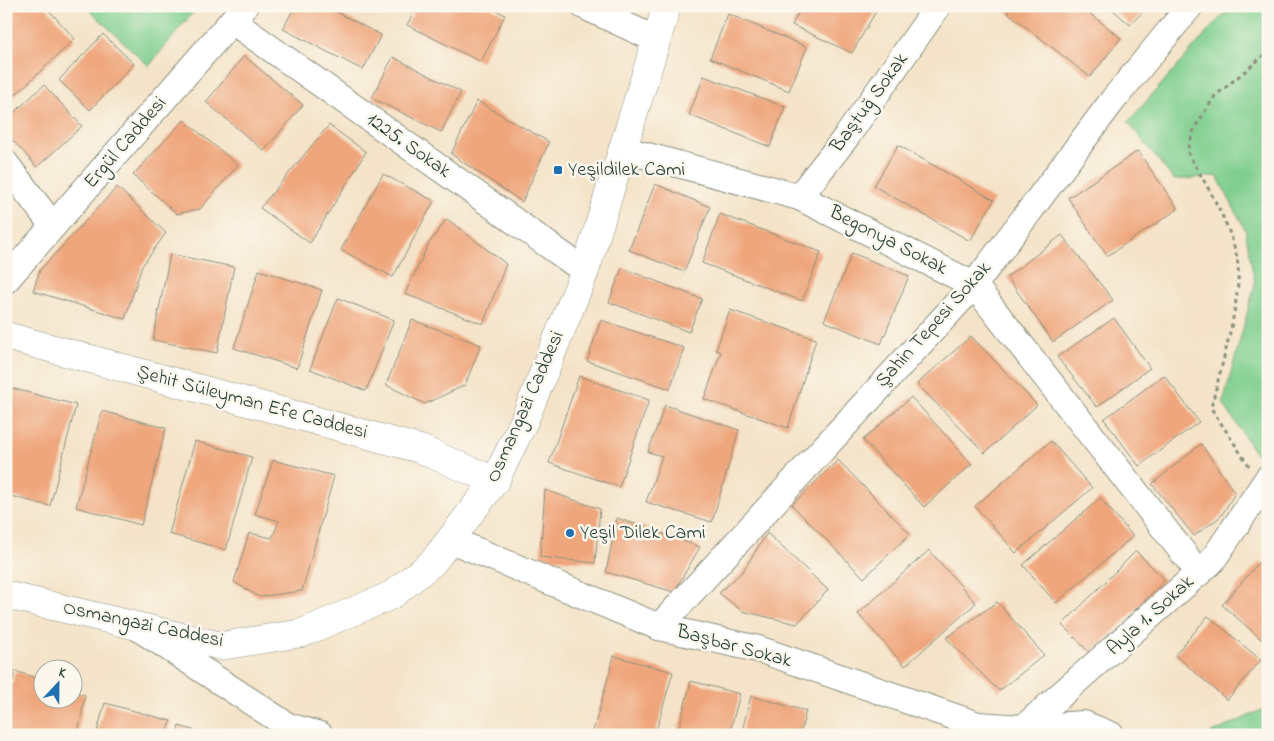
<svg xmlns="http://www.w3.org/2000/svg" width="1274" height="741" font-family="'Indie Flower',sans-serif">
<rect width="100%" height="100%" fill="#fbf7ec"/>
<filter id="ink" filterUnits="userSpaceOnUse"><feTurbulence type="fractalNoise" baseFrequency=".02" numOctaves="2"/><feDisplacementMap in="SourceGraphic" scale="10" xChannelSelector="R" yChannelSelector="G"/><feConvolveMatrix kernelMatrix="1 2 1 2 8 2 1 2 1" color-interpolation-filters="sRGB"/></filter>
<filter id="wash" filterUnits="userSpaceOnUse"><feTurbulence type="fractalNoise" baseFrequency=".0096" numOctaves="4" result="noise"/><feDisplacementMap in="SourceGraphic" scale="20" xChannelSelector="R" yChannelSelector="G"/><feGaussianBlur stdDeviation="1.12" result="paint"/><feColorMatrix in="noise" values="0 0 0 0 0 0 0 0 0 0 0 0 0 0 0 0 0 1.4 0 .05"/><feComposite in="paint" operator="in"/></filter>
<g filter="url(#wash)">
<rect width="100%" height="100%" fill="#f4e3c8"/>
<g fill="#80cf8f" stroke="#508662">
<polygon points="85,6 198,6 149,66"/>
<polygon points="1234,6 1268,6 1268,452 1263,465 1223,403 1255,284 1245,229 1217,176 1174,180 1128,122 1217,21"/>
<polygon points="1268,707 1268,735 1208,735"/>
</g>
<g id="blocks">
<g fill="#efa67c">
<polygon points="6,6 45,6 75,39 13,97 6,89"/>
<polygon points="295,6 325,6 381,35 363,70 283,29"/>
<polygon points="377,6 392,6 388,13"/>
<polygon points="417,6 488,6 505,15 481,62 407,25"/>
<polygon points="770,6 788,6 784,13"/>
<polygon points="802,6 879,6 852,53 792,25"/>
<polygon points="1011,6 1080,6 1121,38 1090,77 1007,12"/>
<polygon points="1109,6 1148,6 1130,25"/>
<polygon points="728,14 807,47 789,91 710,58"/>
<polygon points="103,34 134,64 90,110 59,80"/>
<polygon points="244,56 303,105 264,151 206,102"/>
<polygon points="393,57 461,92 441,132 372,98"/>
<polygon points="704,76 785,107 770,147 689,115"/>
<polygon points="44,85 82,126 37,167 6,133 6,120"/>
<polygon points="477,101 549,142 522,202 451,154"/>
<polygon points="184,120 238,165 200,209 177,214 133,175"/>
<polygon points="329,125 366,152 310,243 260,208"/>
<polygon points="898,145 994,200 970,241 874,186"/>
<polygon points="1138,151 1178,209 1107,256 1068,198"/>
<polygon points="383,174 434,201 393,277 341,250"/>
<polygon points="655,184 710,207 684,272 629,250"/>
<polygon points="117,187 166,233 142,266 125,319 33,291 40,270"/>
<polygon points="720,214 821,252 802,301 702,263"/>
<polygon points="447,219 506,264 483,324 405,294 429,243"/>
<polygon points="1062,235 1113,300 1053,342 1007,277"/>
<polygon points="852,253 909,276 881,344 824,321"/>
<polygon points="170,254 234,267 217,353 153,340"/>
<polygon points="622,268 702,299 689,332 609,302"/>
<polygon points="259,270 322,290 297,368 234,348"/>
<polygon points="338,298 394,320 366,391 310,369"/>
<polygon points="730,310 816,339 788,428 704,399 721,352 716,350"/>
<polygon points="1114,318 1150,368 1097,407 1057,357"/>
<polygon points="412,320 481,345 465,385 425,404 386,385"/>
<polygon points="601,320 684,348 670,389 587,361"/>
<polygon points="971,336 1037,405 985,453 917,384"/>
<polygon points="1164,375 1199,422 1139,466 1104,419"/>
<polygon points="579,376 649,400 619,487 549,463"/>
<polygon points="11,388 76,405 50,506 6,495 6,405"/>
<polygon points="911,397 972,464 924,507 863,440"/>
<polygon points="665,405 739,430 712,522 646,502 662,456 648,452"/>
<polygon points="102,411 166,428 141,525 76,507"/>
<polygon points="195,441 252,457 226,550 169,534"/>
<polygon points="1051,441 1092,488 1016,553 975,506"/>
<polygon points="1201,444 1235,493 1221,516 1194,536 1152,484"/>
<polygon points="273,460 334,476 302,591 259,597 234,582 249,533 272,538 279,521 255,514"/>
<polygon points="838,460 910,534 864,578 792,505"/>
<polygon points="545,490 600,509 595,563 540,557"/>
<polygon points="1100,498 1133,536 1056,603 1023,565"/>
<polygon points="617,518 700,547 674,592 606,572"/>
<polygon points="767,533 828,590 797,624 742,611 719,593 743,571"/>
<polygon points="929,550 976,603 905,666 858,614"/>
<polygon points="1136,551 1165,580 1091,654 1062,625"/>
<polygon points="1260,561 1268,567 1268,645 1222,605"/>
<polygon points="997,602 1044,655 999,691 946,638"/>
<polygon points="1208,616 1261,660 1227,700 1175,655"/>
<polygon points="614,656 673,672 655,735 592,735"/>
<polygon points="15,671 42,680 42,698 72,698 72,691 85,695 78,735 6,735 6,716"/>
<polygon points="691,681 740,694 729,735 677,735"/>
<polygon points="751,696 806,711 800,735 741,735"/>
<polygon points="105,703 171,721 167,735 96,735"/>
<polygon points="179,726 206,734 206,735 177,735"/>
</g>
</g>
</g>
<g filter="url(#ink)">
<use href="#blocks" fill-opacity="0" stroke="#8a907e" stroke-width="1"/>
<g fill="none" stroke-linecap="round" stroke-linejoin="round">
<defs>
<g id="street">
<polyline points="584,6 655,39"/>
<polyline points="232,21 585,271"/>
<polyline points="622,149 799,197 974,285 1199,573"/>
<polyline points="6,164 53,226"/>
<polyline points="799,197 847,136 938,6"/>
<polyline points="6,280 245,6"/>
<polyline points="451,540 659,627 758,649 978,725 1025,728 1084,724 1111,735"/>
<polyline points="659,627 974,285 1113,100 1190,6"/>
<polyline points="140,629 288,726 320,735"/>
<polyline points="1021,730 1212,561 1268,478"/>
</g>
<g id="secondary">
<polyline points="6,336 420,449 495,481"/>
<polyline points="6,595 221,646 302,633 392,595 433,562 495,481 524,421 585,271 667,6"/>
</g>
</defs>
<use href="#street" stroke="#8a907e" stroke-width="28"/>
<use href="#secondary" stroke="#8a907e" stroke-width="29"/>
<path stroke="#8a907e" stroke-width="3" stroke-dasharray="4 4" stroke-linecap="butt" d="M1249,466L1211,408C1220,370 1244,294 1237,258C1229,220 1206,185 1187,151L1195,127L1215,96L1268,52"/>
<use href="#street" stroke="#fff" stroke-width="26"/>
<use href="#secondary" stroke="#fff" stroke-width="28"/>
</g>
</g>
<g fill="#1f6fb2" stroke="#fbf7ec" stroke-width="2">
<rect x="553" y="165" width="10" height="10" rx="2.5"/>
<circle cx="570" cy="533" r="5"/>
</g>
<g text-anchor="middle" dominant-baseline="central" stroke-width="5" stroke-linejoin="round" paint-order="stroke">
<g font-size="20" fill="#1f3d34" stroke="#fbf7ec">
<text transform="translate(870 103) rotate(-54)">Baştuğ Sokak</text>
<text transform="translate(126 143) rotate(-49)">Ergül Caddesi</text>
<text transform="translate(408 146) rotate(35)">1225. Sokak</text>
<text transform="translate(888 241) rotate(27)">Begonya Sokak</text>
<text transform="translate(934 325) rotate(-48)">Şahin Tepesi Sokak</text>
<text transform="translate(252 403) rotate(15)">Şehit Süleyman Efe Caddesi</text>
<text transform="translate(526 407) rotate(-66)">Osmangazi Caddesi</text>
<text transform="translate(1151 616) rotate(-42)">Ayla 1. Sokak</text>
<text transform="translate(143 625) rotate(12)">Osmangazi Caddesi</text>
<text transform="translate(734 647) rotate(15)">Başbar Sokak</text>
</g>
<g font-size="20" fill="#1f3d34" stroke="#fbf7ec" text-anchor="start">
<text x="568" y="170">Yeşildilek Cami</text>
<text x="580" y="533">Yeşil Dilek Cami</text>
</g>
</g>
<rect width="1274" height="741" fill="none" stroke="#fbf7ec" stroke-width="25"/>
<g transform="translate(58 684) rotate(22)"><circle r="24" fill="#fbf7ec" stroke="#a3ada2"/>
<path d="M0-4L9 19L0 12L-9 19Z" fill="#1f6fb2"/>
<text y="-8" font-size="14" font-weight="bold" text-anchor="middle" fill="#1f3d34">K</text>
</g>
</svg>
